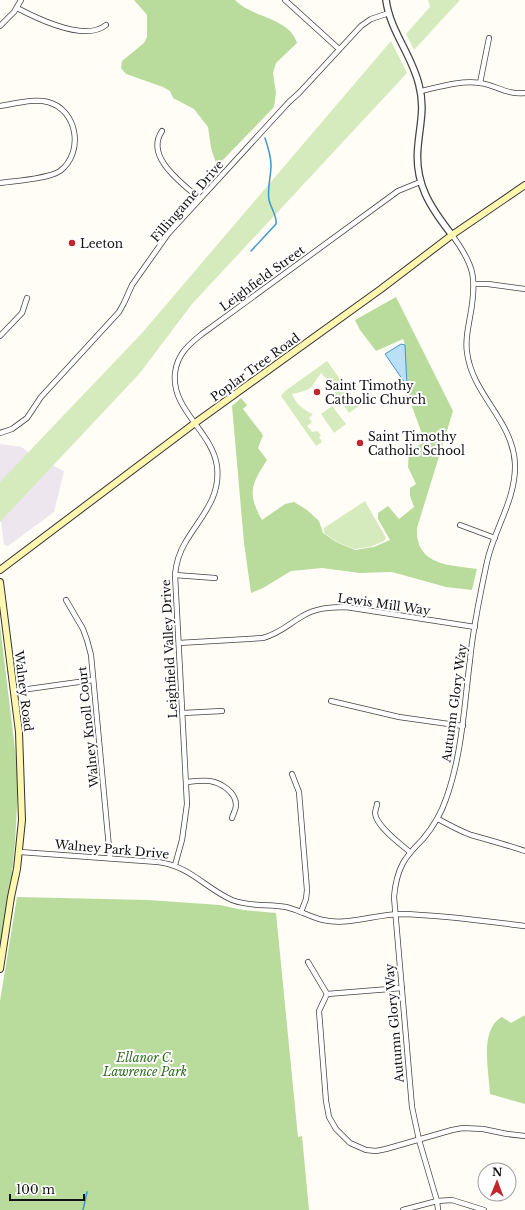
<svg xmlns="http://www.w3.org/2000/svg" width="525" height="1210" font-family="'Libre Baskerville',serif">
<rect width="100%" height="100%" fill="#fffdf5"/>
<polygon fill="#eee6ef" points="0,444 22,447 31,455 64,471 54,512 8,546 4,545 0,512"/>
<g fill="#d5ebbd">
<polygon points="428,0 460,0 414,50 406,34 430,7"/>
<polygon points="391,41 407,73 192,304 140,373 0,522 0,482 142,333"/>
<path d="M327,361L359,406L349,413L341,401L337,403C333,398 335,394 332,388C330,382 325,377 321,373C309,390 314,389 292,394C296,404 303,410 313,414L309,418L312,422L307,426L312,432L318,431L321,436L319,437L322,442L316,446L281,396L285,391Z"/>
<polygon points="332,406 346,424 334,433 321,414"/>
<polygon points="365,501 386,538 384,541 370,547 354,549 337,542 324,533 324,528"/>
</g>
<g fill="#b9dc9c">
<path d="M134,0H235C252,18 289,17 297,43L276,63L273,73L276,93L274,107L217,166L211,148L208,127L194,109L173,98L170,91L163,87L126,74L121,68L122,61L144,43L147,37V15Z"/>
<path d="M396,297L453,411L417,528C415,566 450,565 477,569L472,590L446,587L392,572L360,573L322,568L291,571L263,588L251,593L244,543L232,406L241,398L247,405L243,409L263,435L258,448L267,460C251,485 247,493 262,520L285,504L294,502L307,510L319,521L323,533L336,542L355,550L374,547L390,540L378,519V513L388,506L399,519L414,507L410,496V488L416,484L408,467L409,450L425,442L407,393L405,345L403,339L376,351L360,330L355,320Z"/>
<polygon points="0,625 17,766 17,806 15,843 11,885 0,950"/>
<polygon points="17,897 148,900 220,905 243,910 276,913 298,1137 302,1136 309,1210 0,1210 0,1001"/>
<path d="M525,1015V1104L490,1094C489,1072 479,1029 502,1017L511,1023Z"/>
</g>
<polygon fill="#b9e0f7" stroke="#3f96cf" points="401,344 405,345 407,386 385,354"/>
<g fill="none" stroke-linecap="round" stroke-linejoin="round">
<g stroke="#3f96cf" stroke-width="1.5">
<path d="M251,251L276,224C277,215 271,209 269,200C267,188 271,177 271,165C271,156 268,147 265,138"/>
<polyline points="83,1210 87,1192"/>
</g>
<defs>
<g id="minor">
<polyline points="285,0 339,49"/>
<path d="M17,8C38,19 85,42 106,25"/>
<polyline points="0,26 14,12 21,0"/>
<polyline points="480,83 489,38"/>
<path d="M421,91C439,87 461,80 480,83C496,85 506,95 525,93"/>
<path d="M0,106C15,104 33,98 48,102C78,110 84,153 60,171C48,179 15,181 0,183"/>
<path d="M162,131C144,157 183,184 200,199"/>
<polyline points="474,284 488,284 525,289"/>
<polyline points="0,336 22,313 27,298"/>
<polyline points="0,433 12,429 27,418 41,397 119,312 124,303 132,285 168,234 289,102 299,93 361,26 371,19 389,13"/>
<polyline points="460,525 495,538"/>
<polyline points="175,575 215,578"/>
<polyline points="66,600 83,629 87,640 91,655 110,858"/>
<path d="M179,643L263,638C280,633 286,626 301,617C315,608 330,607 346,607L475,627"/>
<polyline points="14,691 93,680"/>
<polyline points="331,701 399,717 463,726"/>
<polyline points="183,713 222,711"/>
<polyline points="292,774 299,792 307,890 306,899 301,912"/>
<path d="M187,782C194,781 202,780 210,781C221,783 236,792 236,805C236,810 233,814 232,818"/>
<path d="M377,804C377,806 375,811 375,813C376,826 400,844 410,852"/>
<path d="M438,819C449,825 460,831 471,835C489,840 507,845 525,851"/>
<path d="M20,852L158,862C190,866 205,888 232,900C250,907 268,904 286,907C299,910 310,917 323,920C350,926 375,914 401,914C443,915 484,921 525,926"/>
<path d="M175,865L182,840L187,804L175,575C176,564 179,553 185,543C200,517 221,499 217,466C212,431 171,410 175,373C177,355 188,345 202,334L398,191L420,182"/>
<polyline points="308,962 327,994 402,988"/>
<polyline points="327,994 319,1011 326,1101 329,1117 336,1129 350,1143 366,1150 376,1151 386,1149 452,1130 463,1128 483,1129 507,1134 525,1136"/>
<polyline points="403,1210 437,1201 452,1200 484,1210"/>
<path d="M438,1210L437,1201L419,1140L412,1107L394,897C395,885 397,874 403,863C408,854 415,847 423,839C433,827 441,814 446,799C462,755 464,707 470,660C473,627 480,595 487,562C494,529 516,500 515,464C513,420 472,395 467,352C465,340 468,329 470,317C477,279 475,266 452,235"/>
</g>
<path id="tertiary" d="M386,0C390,31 412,55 419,85C425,108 420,123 418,146C414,183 430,207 452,235"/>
<g id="secondary">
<polyline points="0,570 195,423 381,289 452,235 525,185"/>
<polyline points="0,582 19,732 22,820 17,869 11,897 0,969"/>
</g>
</defs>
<use href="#minor" stroke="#444" stroke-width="6"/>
<use href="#tertiary" stroke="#444" stroke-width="8"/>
<use href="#secondary" stroke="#333" stroke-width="8"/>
<use href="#minor" stroke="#fff" stroke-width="4.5"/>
<use href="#tertiary" stroke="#fff" stroke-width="5.5"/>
<use href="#secondary" stroke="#fff6b0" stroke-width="6"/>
</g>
<g fill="#c4262e" stroke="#fff" stroke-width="1.5">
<circle cx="72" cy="243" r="4"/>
<circle cx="317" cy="392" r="4"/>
<circle cx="360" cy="443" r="4"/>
</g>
<g text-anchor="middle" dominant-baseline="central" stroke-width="4" stroke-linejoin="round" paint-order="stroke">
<g font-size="12" fill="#111" stroke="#fff">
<text transform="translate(187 201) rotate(-49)">Fillingame Drive</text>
<text transform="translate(262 278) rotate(-36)">Leighfield Street</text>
<text transform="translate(255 367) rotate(-36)">Poplar Tree Road</text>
<text transform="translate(384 604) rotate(8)">Lewis Mill Way</text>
<text transform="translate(169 649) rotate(-93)">Leighfield Valley Drive</text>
<text transform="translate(24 691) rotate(83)">Walney Road</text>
<text transform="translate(454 703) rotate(-82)">Autumn Glory Way</text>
<text transform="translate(88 727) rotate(-96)">Walney Knoll Court</text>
<text transform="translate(112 849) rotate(5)">Walney Park Drive</text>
<text transform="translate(394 1023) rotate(-95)">Autumn Glory Way</text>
</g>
<g font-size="12" fill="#111" stroke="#fff" text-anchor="start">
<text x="80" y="243">Leeton</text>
<text x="325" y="385">Saint Timothy<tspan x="325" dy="14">Catholic Church</tspan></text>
<text x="368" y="436">Saint Timothy<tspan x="368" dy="14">Catholic School</tspan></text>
</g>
<g font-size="12" font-style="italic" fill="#2f6b1f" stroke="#fff">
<text x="145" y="1057">Ellanor C.<tspan x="145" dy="14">Lawrence Park</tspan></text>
</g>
</g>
<g transform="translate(497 1182) rotate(1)"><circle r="19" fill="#ffffff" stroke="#a0a0a0"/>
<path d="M0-3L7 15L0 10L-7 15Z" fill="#c4262e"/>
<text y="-6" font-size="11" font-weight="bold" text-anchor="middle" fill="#111111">N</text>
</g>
<path d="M10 1194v6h74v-6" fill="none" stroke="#111111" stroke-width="2"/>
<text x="16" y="1194" font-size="12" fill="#111111" stroke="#ffffff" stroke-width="3" paint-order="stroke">100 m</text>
</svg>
